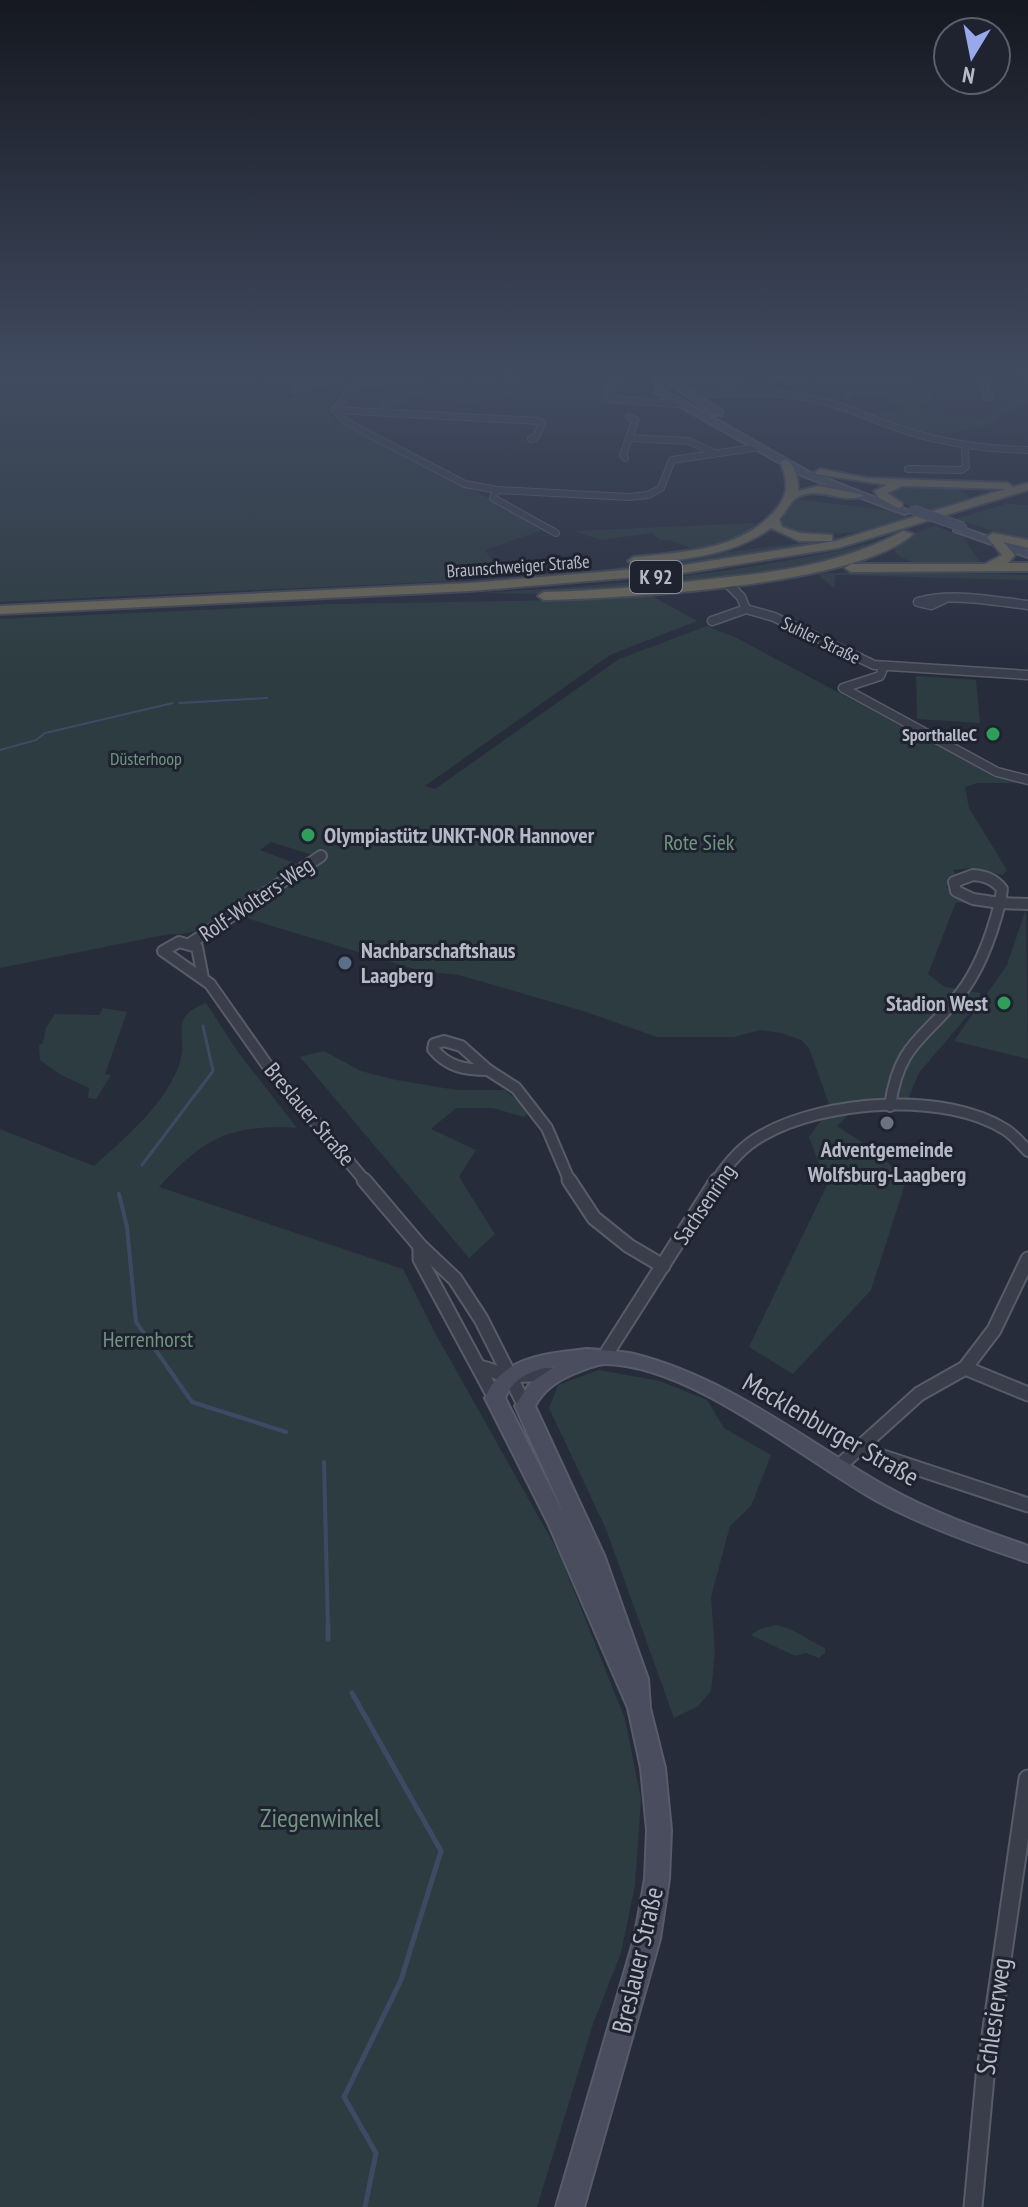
<svg xmlns="http://www.w3.org/2000/svg" width="1028" height="2207" font-family="'PT Sans Narrow',sans-serif">
<rect width="100%" height="100%" fill="#272c3b"/>
<g fill="#2d3c40">
<polygon points="0,373 238,373 289,398 341,386 344,388 334,400 329,412 333,419 498,503 542,530 485,550 500,570 452,581 0,602"/>
<polygon points="450,373 461,373 458,377 466,378 458,390 470,391 481,375 498,379 489,392 502,393 511,377 501,375 525,374 514,394 448,393 485,395 482,402 424,399 428,393 436,392 421,389 425,391 387,410 363,409 375,408 395,383 415,388 389,379 412,374 405,379 429,380 424,386 439,390"/>
<polygon points="681,373 689,373 695,377 729,377 730,374 743,377 739,389 701,390 685,383"/>
<polygon points="825,373 842,375 838,378 854,376 844,373 903,373 930,392 930,400 918,408 945,410 946,415 984,418 1008,401 1028,395 1028,403 1001,413 991,425 954,433 923,433 875,414 902,409 903,405 884,404 895,398 860,399 869,398 871,395 852,393 852,399 843,399 843,392 816,391 834,386 816,383 818,379 824,379"/>
<path d="M905,485C924,486 956,482 970,498L933,513L891,499L884,490Z"/>
<path d="M794,499L887,510L916,519C866,533 835,537 784,531L778,522Z"/>
<polygon points="1005,504 1028,505 1028,542 956,519"/>
<path d="M754,523L753,532C736,539 716,550 697,549C683,548 675,538 660,540L652,533L602,540L573,531Z"/>
<path d="M935,526L963,537L980,562C954,563 914,571 894,552C899,536 920,532 935,526Z"/>
<polygon points="873,534 737,561 533,581 679,558"/>
<path d="M895,537L831,564L697,583L551,594L480,593C619,585 759,573 895,537Z"/>
<polygon points="865,571 1028,575 1028,580 835,575 834,588 818,574"/>
<path d="M650,595L697,621L610,655L425,786L435,789L619,659L707,626L737,638L961,758L1018,783H977L965,787L969,808L1007,870L1003,875L973,868L953,870L956,875L946,886L951,892L966,900L965,903L956,902L928,974L945,987L980,993V1001L919,1073L908,1099L862,1102L837,1126L878,1153L906,1181L871,1290L793,1374L749,1347L827,1185L809,1137L830,1107L809,1048L801,1040L781,1033L760,1030L734,1037H657L586,1012L459,975L421,971L249,919L243,916L242,911L316,856L271,842L260,850L297,864L282,875L285,877C252,899 209,938 169,934L0,968V619L334,604L568,600Z"/>
<polygon points="916,676 976,680 980,723 917,719"/>
<polygon points="1026,909 1028,1059 954,1041 1007,965"/>
<path d="M206,1003L238,1052L297,1128C230,1124 204,1138 159,1187L403,1269L435,1333L559,1553L625,1719L641,1799L635,1885L621,1953L593,2024L537,2207H0V1129L94,1166C127,1136 163,1107 179,1065C190,1035 166,1018 206,1003Z"/>
<polygon points="103,1008 127,1012 105,1074 111,1075 96,1099 88,1098 89,1088 61,1075 40,1060 39,1045 43,1043 46,1028 55,1014 99,1015"/>
<polygon points="324,1051 361,1071 396,1080 456,1090 505,1090 531,1112 524,1117 492,1108 456,1108 431,1129 476,1150 459,1177 495,1234 469,1258 300,1057"/>
<polygon points="599,1370 660,1381 707,1400 724,1428 771,1455 751,1506 730,1526 711,1597 715,1652 711,1691 698,1706 674,1718 606,1529 549,1408 558,1385"/>
<path d="M775,1625C795,1628 807,1640 825,1648V1653L819,1658L806,1653L795,1656L751,1635L760,1629Z"/>
</g>
<g fill="none" stroke-linecap="round" stroke-linejoin="round">
<g stroke="#404964" stroke-width="2">
<polyline points="179,703 267,698"/>
<polyline points="0,750 36,740 45,733 173,703"/>
</g>
<polyline stroke="#404964" stroke-width="3" points="142,1165 213,1071 203,1026"/>
<g stroke="#404964" stroke-width="4">
<polyline points="119,1194 127,1227 136,1322 192,1402 286,1432"/>
<polyline points="324,1462 328,1628"/>
</g>
<g stroke="#404964" stroke-width="5">
<polyline points="328,1626 328,1639"/>
<polyline points="352,1693 441,1851 401,1980 344,2097 376,2153 365,2207"/>
</g>
<defs>
<g id="street-far4">
<polyline points="265,373 277,378 299,373"/>
<polyline points="310,373 323,378 347,373"/>
<polyline points="752,373 806,377"/>
<polyline points="990,373 983,375 987,397 990,397"/>
<polyline points="994,373 1028,374"/>
<polyline points="615,376 608,395 610,399 678,404"/>
<polyline points="294,390 332,381 323,378"/>
<path d="M693,395C734,392 775,390 815,399C847,406 876,421 907,431C947,444 987,449 1028,450"/>
<polyline points="335,410 346,422 465,484 497,490 628,497 648,495 661,488 672,460 760,447"/>
<polyline points="335,410 540,421 542,424 535,438 531,439"/>
<polyline points="335,410 352,388 406,373"/>
<polyline points="629,438 689,441 714,453"/>
<polyline points="625,458 623,455 635,420 629,417"/>
<polyline points="919,469 908,469 961,470 966,467 965,448 968,446"/>
<polyline points="496,490 493,498 556,533"/>
</g>
<g id="street-far3">
<polyline points="725,581 741,597 746,609"/>
<path d="M944,599L931,605L918,602C951,592 994,601 1028,605"/>
<polyline points="746,609 774,617 874,665 1028,675"/>
<polyline points="712,621 746,609"/>
<polyline points="884,666 880,676 843,688 997,772 1028,780"/>
</g>
<g id="street-far2">
<path d="M973,875C985,876 994,879 1002,889L1000,903L973,899L956,891L954,882Z"/>
<polyline points="1000,903 1028,904"/>
<polyline points="191,943 321,856"/>
<polyline points="203,978 197,947 179,942 163,951 210,984 267,1065 366,1182"/>
<path d="M444,1041L461,1046L488,1070C465,1070 448,1067 433,1049L434,1044Z"/>
<polyline points="488,1070 516,1088 547,1128 570,1182"/>
<path d="M890,1106C899,1042 925,1039 960,994C980,969 992,934 1000,903"/>
<path d="M716,1182C728,1163 744,1145 763,1135C824,1100 946,1091 1006,1130C1014,1135 1021,1144 1028,1151"/>
</g>
<g id="street-far1">
<polyline points="364,1180 420,1246 455,1279 481,1319 525,1406"/>
<polyline points="569,1180 594,1218 629,1246 663,1266"/>
<polyline points="420,1246 420,1259 495,1398"/>
<polyline points="605,1356 717,1180"/>
<polyline points="480,1367 509,1376 552,1374"/>
<polyline points="965,1368 1028,1394"/>
<polyline points="859,1449 1028,1505"/>
<polyline points="837,1468 919,1394 965,1368 994,1330 1028,1259"/>
</g>
<polyline id="street" points="973,2207 985,2077 1028,1779"/>
<g id="secondary">
<polygon points="656,373 664,373 662,389 809,472 912,512 904,514 803,476 655,392"/>
<polygon points="665,373 673,373 678,383 722,411 722,415 716,415 672,386"/>
<polygon points="954,527 960,527 1028,551 1028,557 954,531"/>
<path d="M586,1349C602,1350 619,1351 634,1354C729,1378 804,1440 887,1487C931,1512 980,1529 1028,1546V1562C976,1545 923,1526 875,1500C801,1458 691,1365 605,1364C596,1364 581,1371 571,1375C555,1382 543,1391 535,1406L604,1555L648,1679L650,1708L665,1768L671,1830L669,1879L660,1939L584,2207H556L634,1939L645,1879L647,1830L641,1768L628,1708L548,1523L485,1398C502,1356 547,1354 586,1349ZM556,1366L530,1383L515,1406L565,1516L505,1398C513,1377 535,1369 556,1366Z"/>
</g>
<g id="highway">
<path d="M785,459C795,463 799,480 798,491L819,486L864,495C846,506 816,483 795,499C789,503 785,514 779,519L782,527L800,533L832,535V541H799L771,528C730,557 682,559 634,565L628,561L634,557C683,552 737,551 773,513C789,496 789,482 780,462Z"/>
<polygon points="820,469 867,478 1008,483 1013,487 1028,483 1028,490 838,548 684,573 470,591 0,614 0,606 470,583 684,565 836,541 1005,489 903,486 887,493 902,503 902,507 898,508 879,498 874,491 887,485 816,474 815,472"/>
<path d="M903,531L913,534C855,586 625,598 544,600L538,596L544,592C597,591 650,586 702,580C773,573 840,565 903,531Z"/>
<polygon points="993,533 1028,540 1028,548 1003,542 1015,555 1008,563 1028,563 1028,571 851,572 845,568 851,564 985,564 1002,555 987,537"/>
</g>
</defs>
<use href="#street-far4" stroke="#585c69" stroke-width="8"/>
<use href="#street-far3" stroke="#585c69" stroke-width="11"/>
<use href="#street-far2" stroke="#585c69" stroke-width="14"/>
<use href="#street-far1" stroke="#585c69" stroke-width="17"/>
<use href="#street" stroke="#585c69" stroke-width="21"/>
<use href="#secondary" stroke="#585c69" stroke-width="4"/>
<use href="#highway" stroke="#454956" stroke-width="4"/>
<use href="#street-far4" stroke="#3a3e4b" stroke-width="6"/>
<use href="#street-far3" stroke="#3a3e4b" stroke-width="8"/>
<use href="#street-far2" stroke="#3a3e4b" stroke-width="10"/>
<use href="#street-far1" stroke="#3a3e4b" stroke-width="13"/>
<use href="#street" stroke="#3a3e4b" stroke-width="17"/>
<use href="#secondary" fill="#494d5e" fill-rule="evenodd"/>
<use href="#highway" fill="#706b58" fill-rule="evenodd"/>
<defs>
<polyline id="secondary-bridge" points="913,510 963,527"/>
</defs>
<use href="#secondary-bridge" stroke="#585c69" stroke-width="11" stroke-linecap="butt"/>
<use href="#secondary-bridge" stroke="#494d5e" stroke-width="9"/>
</g>
<linearGradient id="sky" x2="0" y2="1"><stop stop-color="#151820"/><stop offset="0.55" stop-color="#414b60"/><stop offset="1" stop-color="#414b60" stop-opacity="0"/></linearGradient>
<rect width="1028" height="682" fill="url(#sky)"/>
<g fill="#2e9e5b" stroke="#1f2330" stroke-width="3">
<circle cx="993" cy="734" r="8"/>
<circle cx="308" cy="835" r="8"/>
<circle cx="1004" cy="1003" r="8"/>
</g>
<circle fill="#5c6f8a" stroke="#1f2330" stroke-width="3" cx="345" cy="963" r="8"/>
<circle fill="#6b7280" stroke="#1f2330" stroke-width="3" cx="887" cy="1123" r="8"/>
<g text-anchor="middle" dominant-baseline="central" stroke-width="6" stroke-linejoin="round" paint-order="stroke">
<g font-size="18" fill="#b6bac6" stroke="#1f2330">
<text transform="translate(518 566) rotate(-4)">Braunschweiger Straße</text>
<text transform="translate(821 640) rotate(26)">Suhler Straße</text>
</g>
<g font-size="18" font-weight="bold" fill="#b6bac6" stroke="#1f2330" text-anchor="end">
<text x="977" y="734">SporthalleC</text>
</g>
<g font-size="18" fill="#70947f" stroke="#1f2330">
<text x="146" y="758">Düsterhoop</text>
</g>
<rect fill="#1f2330" stroke="#898d99" stroke-width="2" x="630" y="561" width="52" height="32" rx="6"/>
<g font-size="20" font-weight="bold" fill="#b6bac6">
<text x="656" y="577">K 92</text>
</g>
<g font-size="22" font-weight="bold" fill="#b6bac6" stroke="#1f2330" text-anchor="start">
<text x="324" y="835">Olympiastütz UNKT-NOR Hannover</text>
<text x="361" y="950">Nachbarschaftshaus<tspan x="361" dy="25">Laagberg</tspan></text>
<text x="988" y="1003" text-anchor="end">Stadion West</text>
<text x="887" y="1149" text-anchor="middle">Adventgemeinde<tspan x="887" dy="25">Wolfsburg-Laagberg</tspan></text>
</g>
<g font-size="22" fill="#70947f" stroke="#1f2330">
<text x="699" y="842">Rote Siek</text>
<text x="148" y="1339">Herrenhorst</text>
</g>
<g font-size="22" fill="#b6bac6" stroke="#1f2330">
<text transform="translate(256 899) rotate(-34)">Rolf-Wolters-Weg</text>
<text transform="translate(310 1114) rotate(50)">Breslauer Straße</text>
<text transform="translate(704 1204) rotate(-56)">Sachsenring</text>
</g>
<g font-size="26" fill="#b6bac6" stroke="#1f2330">
<text transform="translate(831 1429) rotate(30)">Mecklenburger Straße</text>
<text transform="translate(637 1960) rotate(-77)">Breslauer Straße</text>
<text transform="translate(993 2016) rotate(-82)">Schlesierweg</text>
</g>
<g font-size="26" fill="#70947f" stroke="#1f2330">
<text x="320" y="1817">Ziegenwinkel</text>
</g>
</g>
<g transform="translate(972 56) rotate(190)"><circle r="38" fill="#1f2330" stroke="#5b5f6c" stroke-width="2"/>
<path d="M0-6L14 30L0 20L-14 30Z" fill="#97a8eb"/>
<text y="-12" font-size="22" font-weight="bold" text-anchor="middle" fill="#b6bac6">N</text>
</g>
</svg>
